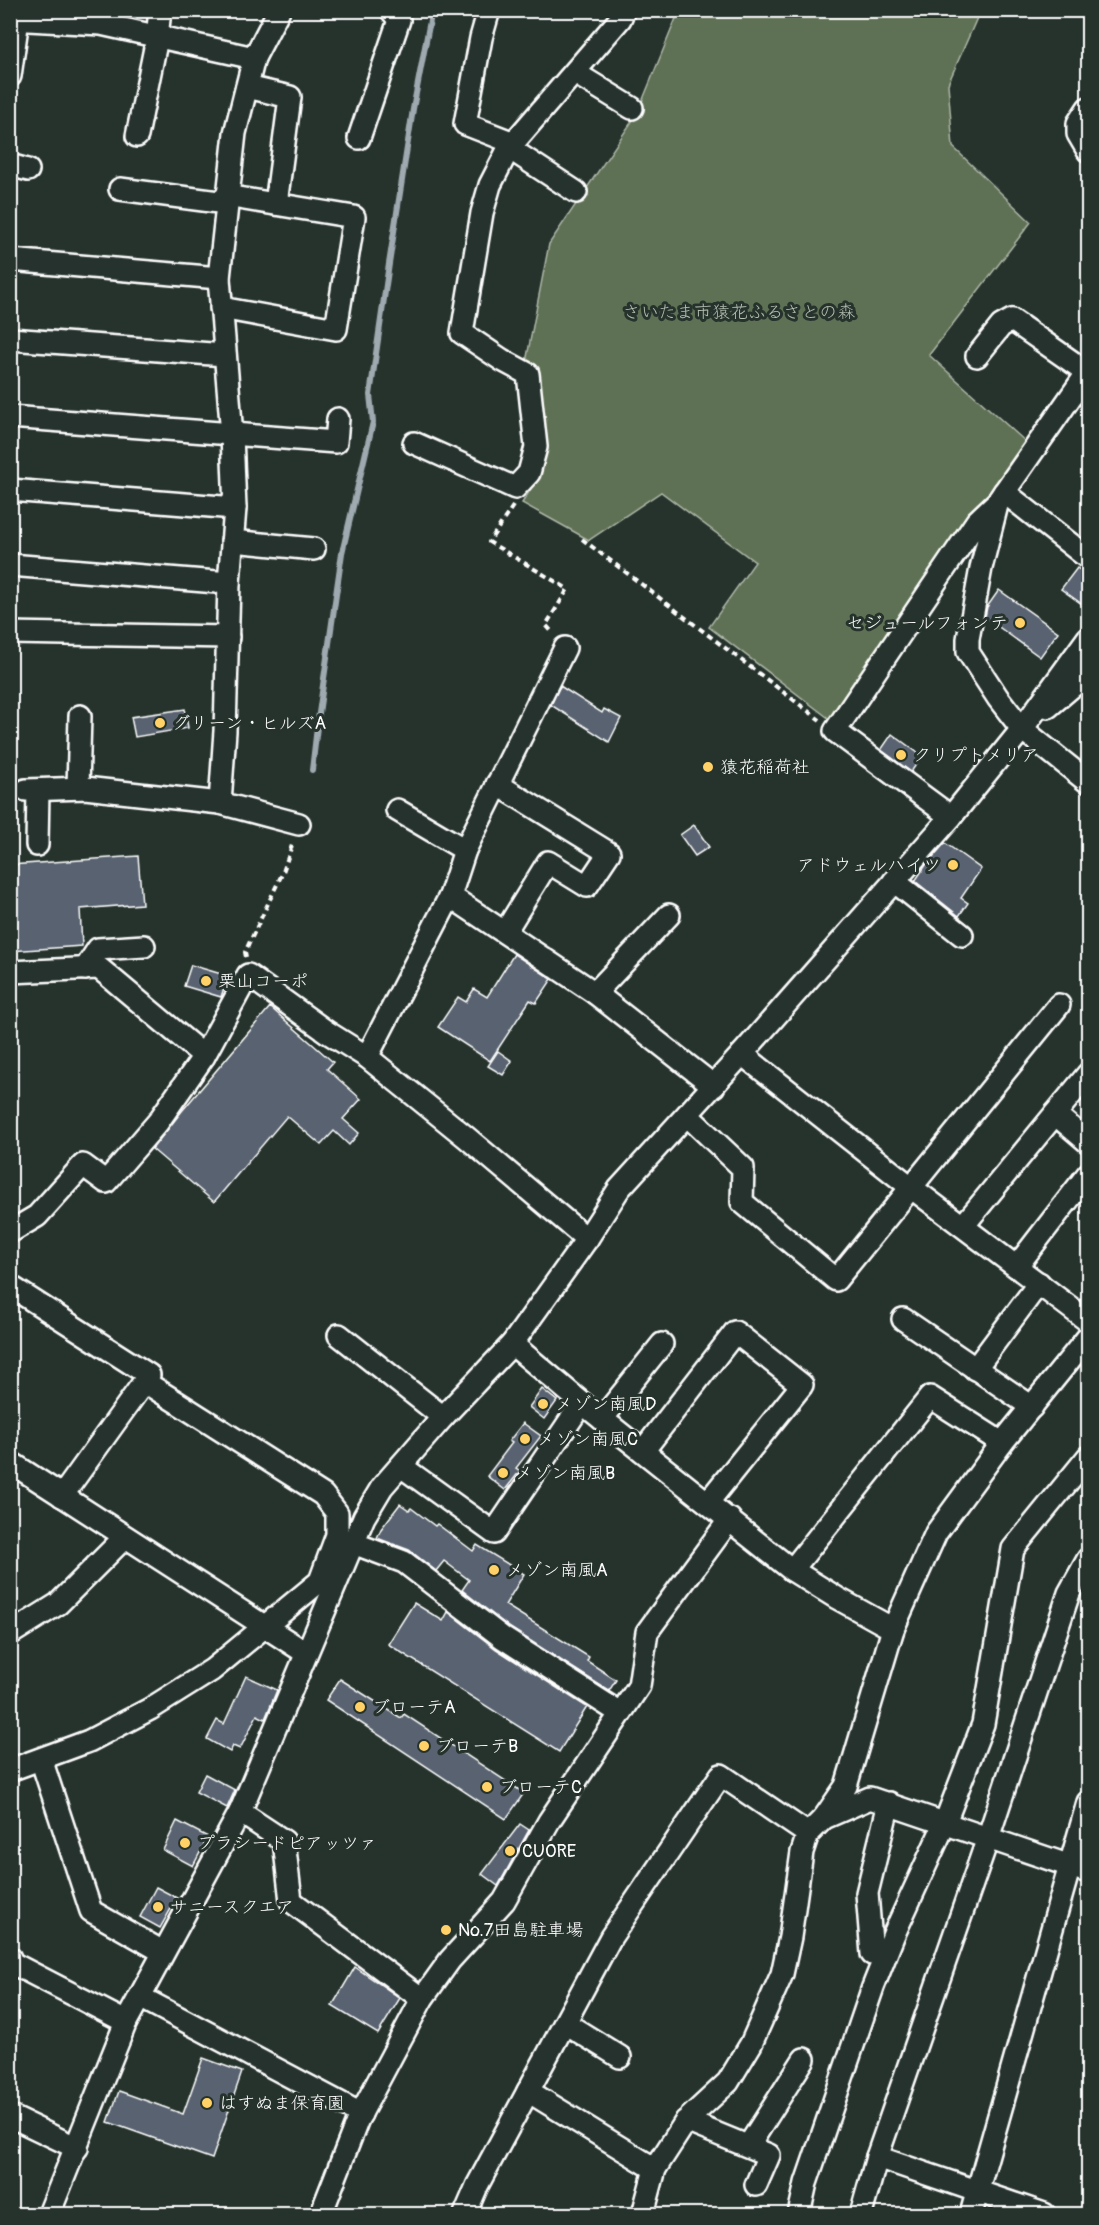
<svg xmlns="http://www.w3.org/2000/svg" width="1099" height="2225" font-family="Pangolin,'Klee One',sans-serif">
<rect width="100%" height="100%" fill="#26332d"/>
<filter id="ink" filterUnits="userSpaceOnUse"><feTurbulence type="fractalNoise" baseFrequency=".0167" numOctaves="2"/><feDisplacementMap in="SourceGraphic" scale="12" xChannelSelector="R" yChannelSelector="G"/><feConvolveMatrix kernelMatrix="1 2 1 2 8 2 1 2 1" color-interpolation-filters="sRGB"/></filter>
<g filter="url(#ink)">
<polygon fill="#5f7154" stroke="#afb8aa" stroke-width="1.5" points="679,11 980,11 948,84 953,147 1031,222 929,355 1027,443 831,720 709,627 755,562 661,492 589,540 522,503 541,473 543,450 526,362 549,244 637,114"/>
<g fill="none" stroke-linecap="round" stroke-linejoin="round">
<polyline stroke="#9eaab0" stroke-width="6" points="312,770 317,727 342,553 373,422 370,395 389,264 413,109 432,10"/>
</g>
<g fill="#59626f" stroke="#fff" stroke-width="1.5">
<polygon points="1077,568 1089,576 1089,609 1061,589"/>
<polygon points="999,590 1058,632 1040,657 985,617 987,607"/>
<polygon points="560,686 602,713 604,709 621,718 609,742 551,705"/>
<polygon points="185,709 188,728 135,737 131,717"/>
<polygon points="892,734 922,756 911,772 881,750"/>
<polygon points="694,825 709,847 695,856 680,835"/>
<polygon points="945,843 981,869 961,898 968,903 959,916 915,881 926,865"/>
<polygon points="138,856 142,904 80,909 82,946 10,951 10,865"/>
<polygon points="514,954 552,979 536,1003 530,1000 490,1061 438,1027 458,997 466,1002 474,989 487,997"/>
<polygon points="191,965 228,976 221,997 184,986"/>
<polygon points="270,1007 333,1062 327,1069 361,1099 343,1119 359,1133 349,1145 334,1131 321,1145 287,1116 214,1202 152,1149 182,1111"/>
<polygon points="498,1051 512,1061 503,1075 488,1066"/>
<polygon points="542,1389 557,1401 544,1419 529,1407"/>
<polygon points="523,1423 541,1436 516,1468 520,1471 505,1490 487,1476 512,1443 509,1441"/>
<polygon points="400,1504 409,1510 411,1508 435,1526 437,1524 473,1551 477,1545 524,1574 505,1605 589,1657 587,1661 616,1680 609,1691 510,1628 462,1590 469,1580 444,1561 436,1571 409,1550 377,1538 381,1529"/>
<polygon points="414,1603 443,1621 448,1612 496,1649 587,1707 559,1752 388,1644"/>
<polygon points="246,1676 277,1690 265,1719 257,1715 240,1749 233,1746 230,1752 207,1739 217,1720 224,1724"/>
<polygon points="340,1679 401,1718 404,1714 524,1793 506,1819 326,1700"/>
<polygon points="205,1774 235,1790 227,1808 196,1792"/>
<polygon points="177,1821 208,1837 193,1866 163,1850"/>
<polygon points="520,1824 529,1830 498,1886 482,1874"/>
<polygon points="156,1887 177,1898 160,1928 140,1917"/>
<polygon points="355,1967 400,1998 378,2034 332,2006"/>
<polygon points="203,2058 242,2072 212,2159 108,2122 119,2091 183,2114"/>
</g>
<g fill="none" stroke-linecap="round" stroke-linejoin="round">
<defs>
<g id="minor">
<polyline points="279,10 254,58 235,133 219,278 232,435 235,508 229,583 225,731 220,803 299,824"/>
<polyline points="489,10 481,38 465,124 514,143"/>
<polyline points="10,19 101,24 254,58"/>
<polyline points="575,73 632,108"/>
<polyline points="10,76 18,19"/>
<polyline points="247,87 290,97 276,204"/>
<polyline points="1088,108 1078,123 1078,134 1088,151"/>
<polyline points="137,136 157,38 160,10"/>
<polyline points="359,138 399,20 391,10"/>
<polyline points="509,148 576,192"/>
<polyline points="10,165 28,170"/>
<polyline points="120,189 226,203"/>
<polyline points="10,260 219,278"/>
<polyline points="221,308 336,329 354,217 226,196"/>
<polyline points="10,339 225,355"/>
<polyline points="977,356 1001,326 1012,320 1088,373"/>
<polyline points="1088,372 998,501 981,568 968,639 968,652 998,698 1022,729 1088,782"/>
<polyline points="10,417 336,442 338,419"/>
<polyline points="414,443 515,488 529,473 536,447 528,374 502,360 462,333 482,213 490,185 509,148 620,19 624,10"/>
<polyline points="10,490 235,508"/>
<polyline points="1004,492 1088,558"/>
<polyline points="232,541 314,549"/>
<polyline points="10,565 229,583"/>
<polyline points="10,633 228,637"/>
<polyline points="1048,707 1088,673"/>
<polyline points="497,784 609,853 587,886 548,862 505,932"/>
<polyline points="78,788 80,716"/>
<polyline points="26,790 85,788 220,803"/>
<polyline points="951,817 835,731 977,521 997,502"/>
<polyline points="37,845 38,790"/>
<polyline points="465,850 565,648"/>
<polyline points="894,881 962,935"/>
<polyline points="450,896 595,993 714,1086"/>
<polyline points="85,969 98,949 144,946"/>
<polyline points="10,972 99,968 204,1056 248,975 327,1032 367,1057 466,1137 587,1239"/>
<polyline points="595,993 669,915"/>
<polyline points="742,1054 912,1188 1088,1321"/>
<polyline points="367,1057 450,896 465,850 397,810"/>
<polyline points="1055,1114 1088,1074"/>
<polyline points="687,1115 743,1168 742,1202 836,1280 1059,1005"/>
<polyline points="963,1226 1055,1114 1088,1142"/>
<polyline points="10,1232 37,1216 83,1165 106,1182 158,1122 204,1056"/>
<polyline points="1017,1266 1088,1174"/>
<polyline points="10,1286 149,1375 62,1496"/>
<polyline points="903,1319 1032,1407"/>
<polyline points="339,1335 443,1417"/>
<polyline points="512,1344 582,1403 792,1570 837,1598 893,1629"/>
<polyline points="975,1369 1039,1283"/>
<polyline points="602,1419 662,1344"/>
<polyline points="643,1451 735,1332 802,1385 708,1502"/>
<polyline points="10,1462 306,1653"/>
<polyline points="401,1466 494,1533 582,1403"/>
<polyline points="353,1543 404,1562 503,1638 620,1713"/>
<polyline points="792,1570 930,1397 1002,1443"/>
<polyline points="10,1634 58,1604 125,1537"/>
<polyline points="41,1759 91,1911 163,1952"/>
<polyline points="10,1770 89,1741 150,1709 212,1670 320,1581 337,1535 337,1513 323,1495 145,1382"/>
<polyline points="240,1812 284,1841 291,1901 422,1999"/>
<polyline points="824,1818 846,1786 893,1629 936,1533 1002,1443 1088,1337"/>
<polyline points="872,1954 867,1893 889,1803"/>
<polyline points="10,1958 12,1963 126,2022"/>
<polyline points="140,1997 361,2114"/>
<polyline points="565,2023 620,2057"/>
<polyline points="528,2091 655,2169"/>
<polyline points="10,2116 77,2148"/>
<polyline points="686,2121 769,2155 756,2185"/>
<polyline points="749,2145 804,2059"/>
<polyline points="877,2157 1044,2214"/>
<polyline points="49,2214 126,2022 240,1812 364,1517 382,1487 443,1417 512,1344 587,1239 619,1189 742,1054 951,817 1022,729 1088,638"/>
<polyline points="321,2214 358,2119 422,1999 450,1960 504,1901 549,1821 639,1686 647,1632 730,1519"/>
<polyline points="465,2214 477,2186 611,1937 721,1775 808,1834"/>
<polyline points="643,2214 655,2169 686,2121 728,2082 751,2044 782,1974 790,1937 802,1852 808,1834 824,1818 870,1798 1088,1872"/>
<polyline points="799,2214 806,2183 873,1987 894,1934 944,1825 983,1724 1013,1549 1088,1457"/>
<polyline points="861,2214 877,2157 988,1838 1069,1593 1088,1559"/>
<polyline points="971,2214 1088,1802"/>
</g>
</defs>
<use href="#minor" stroke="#fff" stroke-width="26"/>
<g stroke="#fff" stroke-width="4" stroke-dasharray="6 4.5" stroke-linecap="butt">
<polyline points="513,506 489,542 568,589 546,625 553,633"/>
<polyline points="582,539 820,720"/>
<polyline points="246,957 245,952 283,872 293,842"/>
</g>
<use href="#minor" stroke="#26332d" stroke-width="21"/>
</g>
</g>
<g fill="#ffd166" stroke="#26332d" stroke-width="2">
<circle cx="1020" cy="623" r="6"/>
<circle cx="160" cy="723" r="6"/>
<circle cx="901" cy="755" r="6"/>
<circle cx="708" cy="767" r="6"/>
<circle cx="953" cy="865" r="6"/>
<circle cx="206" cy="981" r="6"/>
<circle cx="543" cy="1404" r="6"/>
<circle cx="525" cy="1439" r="6"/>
<circle cx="503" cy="1473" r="6"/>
<circle cx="494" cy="1570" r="6"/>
<circle cx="360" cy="1707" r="6"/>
<circle cx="424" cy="1746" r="6"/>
<circle cx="487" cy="1787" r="6"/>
<circle cx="185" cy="1843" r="6"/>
<circle cx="510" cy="1851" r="6"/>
<circle cx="158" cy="1907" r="6"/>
<circle cx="446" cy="1930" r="6"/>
<circle cx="207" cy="2103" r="6"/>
</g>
<g text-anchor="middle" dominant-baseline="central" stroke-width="6" stroke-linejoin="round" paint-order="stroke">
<g font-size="18" fill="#b7bfb2" stroke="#26332d">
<text x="739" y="312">さいたま市猿花ふるさとの森</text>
</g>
<g font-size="18" fill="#fff" stroke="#26332d" text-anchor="start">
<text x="1008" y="623" text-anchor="end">セジュールフォンテ</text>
<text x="172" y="723">グリーン・ヒルズA</text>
<text x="913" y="755">クリプトメリア</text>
<text x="720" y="767">猿花稲荷社</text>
<text x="941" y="865" text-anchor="end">アドウェルハイツ</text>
<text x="218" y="981">栗山コーポ</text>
<text x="555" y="1404">メゾン南風D</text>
<text x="537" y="1439">メゾン南風C</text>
<text x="515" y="1473">メゾン南風B</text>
<text x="506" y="1570">メゾン南風A</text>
<text x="372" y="1707">ブローテA</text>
<text x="436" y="1746">ブローテB</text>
<text x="499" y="1787">ブローテC</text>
<text x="197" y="1843">プラシードピアッツァ</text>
<text x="522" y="1851">CUORE</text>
<text x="170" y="1907">サニースクエア</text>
<text x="458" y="1930">No.7田島駐車場</text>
<text x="219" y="2103">はすぬま保育園</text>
</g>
</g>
<rect width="1099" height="2225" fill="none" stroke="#26332d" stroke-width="36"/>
<rect x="18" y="18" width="1063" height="2189" fill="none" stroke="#fff" stroke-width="2" filter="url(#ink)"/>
</svg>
